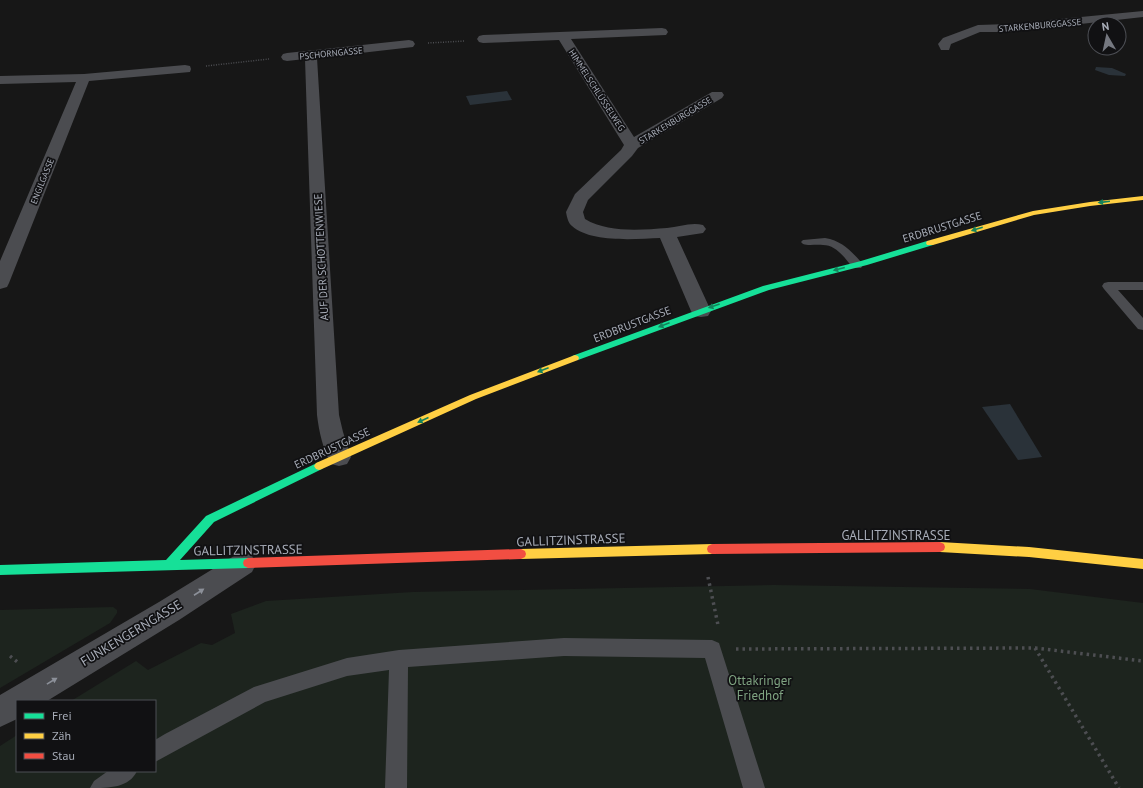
<svg xmlns="http://www.w3.org/2000/svg" width="1143" height="788" font-family="'PT Sans',sans-serif">
<rect width="100%" height="100%" fill="#171717"/>
<g fill="#1d241e">
<polygon points="774,585 1030,589 1143,603 1143,788 0,788 0,746 17,735 17,771 155,771 155,701 71,701 136,661 148,670 201,643 212,645 235,633 231,614 266,601 413,592"/>
<polygon points="113,607 117,610 117,613 110,623 0,688 0,610"/>
</g>
<g fill="#2a3239">
<polygon points="1096,67 1112,68 1126,74 1125,76 1109,75 1095,70"/>
<polygon points="507,91 512,100 470,105 466,96"/>
<polygon points="1010,404 1042,457 1018,460 982,407"/>
</g>
<g fill="none" stroke-linecap="round" stroke-linejoin="round">
<g stroke="#4d4e52" stroke-width="1.5" stroke-dasharray="1 1.5" stroke-linecap="butt">
<polyline points="428,43 465,41"/>
<polyline points="206,66 269,59"/>
</g>
<g stroke="#4d4e52" stroke-width="3.5" stroke-dasharray="2.5 4" stroke-linecap="butt">
<polyline points="708,577 718,625"/>
<polyline points="1035,648 1119,788"/>
<polyline points="736,649 1035,648 1143,661"/>
<polyline points="10,656 20,664"/>
</g>
<g fill="#4b4c50" fill-rule="evenodd">
<path d="M825,238C842,241 850,250 861,262L863,265L861,268H853C845,258 836,245 823,245C816,244 809,246 803,244L801,242L803,240Z"/>
<polygon points="1108,282 1143,282 1143,290 1118,290 1143,318 1143,330 1138,329 1104,289 1102,286 1104,283"/>
<polygon points="564,638 712,640 719,643 765,788 743,788 705,658 564,656 408,667 407,788 385,788 389,670 347,676 265,702 155,762 155,740 165,734 254,687 347,658 399,650"/>
<path d="M108,771H137C129,788 109,788 90,788L94,781Z"/>
</g>
<g fill="#4b4c50" fill-rule="evenodd">
<polygon points="1143,11 1143,17 1009,32 980,32 951,44 949,50 941,50 938,44 943,38 978,25 1009,24"/>
<path d="M662,28L666,29L668,32L666,35L571,39L634,137L712,92H722L724,95L722,98L638,148L632,156L588,200L583,212L585,219C608,233 641,230 667,228C679,227 691,222 703,225L706,229L703,233L677,237L711,311L708,316L701,317L694,316L691,311L660,238C635,239 591,243 572,226C568,223 567,217 566,212L575,194L621,150L624,145L559,40L483,43L479,42L477,39L479,36L483,35Z"/>
<path d="M409,40L413,41L415,44L413,47L317,58L339,415L343,432L351,457L347,464L339,466L331,464C323,449 319,432 317,415L305,59L287,61L283,60L281,57L283,54L287,53Z"/>
<polygon points="185,65 190,66 191,69 190,72 89,81 9,283 7,287 0,289 0,261 76,82 0,84 0,76 84,74"/>
<polygon points="243,552 252,556 256,564 252,572 179,620 47,701 17,701 17,719 0,727 0,695 159,602 234,556"/>
</g>
<g fill="#16e098" fill-rule="evenodd">
<polygon points="927,241 933,241 934,243 933,245 867,265 769,290 578,360 572,360 571,358 572,356 763,286 861,261"/>
<polygon points="319,462 322,463 324,466 322,469 214,522 180,560 248,558 252,560 253,563 252,566 248,568 0,575 0,565 166,560 206,516"/>
</g>
<g fill="#ffcf43" fill-rule="evenodd">
<polygon points="1143,196 1143,200 1090,206 1034,215 933,245 927,245 926,243 927,241 1033,211 1090,202"/>
<polygon points="575,355 578,356 579,358 578,360 476,399 322,469 319,470 316,469 314,466 316,463 470,395"/>
<polygon points="940,542 1029,547 1143,559 1143,569 1029,557 940,552 936,550 935,547 936,544"/>
<polygon points="712,544 716,546 717,549 716,552 712,554 521,559 517,557 516,554 517,551 521,549"/>
</g>
<g fill="#f24e42" fill-rule="evenodd">
<polygon points="940,542 944,544 945,547 944,550 940,552 712,554 708,552 707,549 708,546 712,544"/>
<polygon points="521,549 525,551 526,554 525,557 521,559 248,568 244,566 243,563 244,560 248,558"/>
</g>
</g>
<defs><path id="oneway-solid" d="M-6-.8H1V-3.2L6.5 0L1 3.2V.8H-6Z"/></defs>
<g fill="#14835c">
<use href="#oneway-solid" transform="translate(1104 202) rotate(173)"/>
<use href="#oneway-solid" transform="translate(977 229) rotate(163)"/>
<use href="#oneway-solid" transform="translate(839 269) rotate(166)"/>
<use href="#oneway-solid" transform="translate(714 306) rotate(161)"/>
<use href="#oneway-solid" transform="translate(664 325) rotate(159)"/>
<use href="#oneway-solid" transform="translate(543 370) rotate(159)"/>
<use href="#oneway-solid" transform="translate(423 420) rotate(156)"/>
</g>
<g fill="#8c9099">
<use href="#oneway-solid" transform="translate(199 592) rotate(-33)"/>
<use href="#oneway-solid" transform="translate(52 681) rotate(-31)"/>
</g>
<g text-anchor="middle" dominant-baseline="central" stroke-width="3.5" stroke-linejoin="round" paint-order="stroke">
<g font-size="9" fill="#a8adb8" stroke="#111113">
<text transform="translate(1040 25) rotate(-5)">STARKENBURGGASSE</text>
<text transform="translate(331 53) rotate(-6)">PSCHORNGASSE</text>
<text transform="translate(597 90) rotate(57)">HIMMELSCHLÜSSELWEG</text>
<text transform="translate(675 120) rotate(-31)">STARKENBURGGASSE</text>
<text transform="translate(42 181) rotate(-68)">ENGILGASSE</text>
</g>
<g font-size="11" fill="#a8adb8" stroke="#111113">
<text transform="translate(942 227) rotate(-17)">ERDBRUSTGASSE</text>
<text transform="translate(321 257) rotate(-93)">AUF DER SCHOTTENWIESE</text>
<text transform="translate(632 324) rotate(-21)">ERDBRUSTGASSE</text>
<text transform="translate(332 448) rotate(-25)">ERDBRUSTGASSE</text>
</g>
<g font-size="13" fill="#a8adb8" stroke="#111113">
<text x="896" y="535">GALLITZINSTRASSE</text>
<text transform="translate(571 540) rotate(-2)">GALLITZINSTRASSE</text>
<text transform="translate(248 550) rotate(-1)">GALLITZINSTRASSE</text>
<text transform="translate(131 633) rotate(-31)">FUNKENGERNGASSE</text>
</g>
<g font-size="13" fill="#7fa381" stroke="#111113">
<text x="760" y="680">Ottakringer<tspan x="760" dy="15">Friedhof</tspan></text>
</g>
</g>
<rect x="16" y="700" width="140" height="72" fill="#111113" stroke="#4d4f55"/>
<rect x="24" y="713" width="20" height="6" fill="#16e098" stroke="#4d4f55"/>
<text x="52" y="720" font-size="12" fill="#a8adb8">Frei</text>
<rect x="24" y="733" width="20" height="6" fill="#ffcf43" stroke="#4d4f55"/>
<text x="52" y="740" font-size="12" fill="#a8adb8">Zäh</text>
<rect x="24" y="753" width="20" height="6" fill="#f24e42" stroke="#4d4f55"/>
<text x="52" y="760" font-size="12" fill="#a8adb8">Stau</text>
<g transform="translate(1107 36) rotate(351)"><circle r="19" fill="#111113" stroke="#4d4f55"/>
<path d="M0-3L7 15L0 10L-7 15Z" fill="#757880"/>
<text y="-6" font-size="11" font-weight="bold" text-anchor="middle" fill="#a8adb8">N</text>
</g>
</svg>
